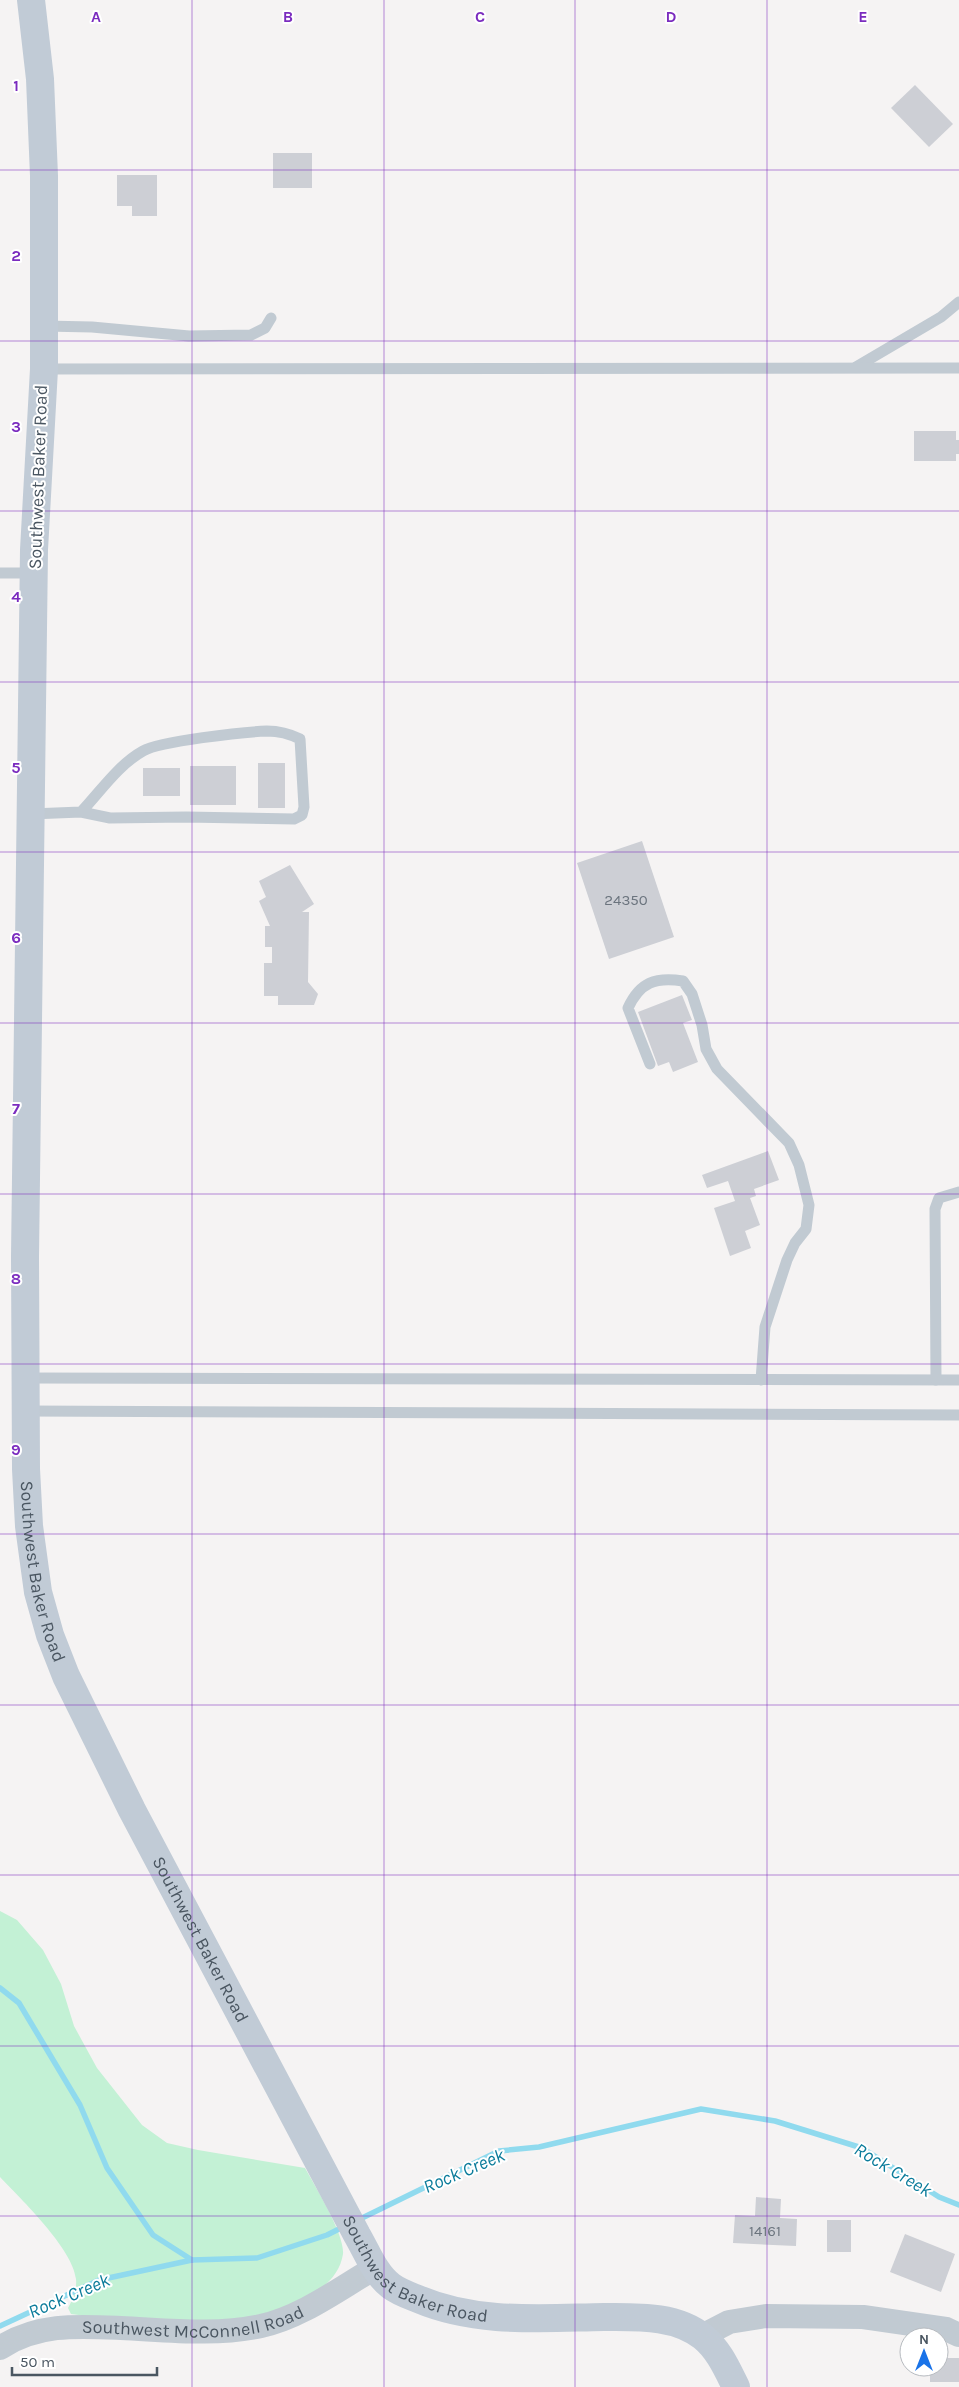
<svg xmlns="http://www.w3.org/2000/svg" width="959" height="2387" font-family="Karla,sans-serif">
<rect width="100%" height="100%" fill="#f5f3f3"/>
<path fill="#c3f1d5" d="M0,1911L17,1920L43,1950L61,1984L74,2026L97,2068L142,2125L167,2143L198,2150L305,2168C315,2186 345,2235 343,2254C336,2301 261,2317 222,2321C197,2323 171,2319 146,2318C121,2318 96,2318 71,2314L68,2308C73,2299 77,2289 76,2279C73,2249 21,2199 0,2177Z"/>
<g fill="none" stroke-linecap="round" stroke-linejoin="round">
<g stroke="#90daee" stroke-width="5.5">
<polyline points="0,1988 19,2003 80,2105 107,2168 153,2235 192,2260"/>
<polyline points="358,2220 499,2151 539,2147 701,2109 775,2121 862,2148 939,2197 959,2205"/>
<polyline points="0,2326 99,2280 192,2260 257,2258 327,2235 345,2226"/>
</g>
</g>
<g fill="#cdcfd5">
<polygon points="915,85 953,124 929,147 891,108"/>
<rect x="273" y="153" width="39" height="35"/>
<polygon points="117,175 157,175 157,216 132,216 132,206 117,206"/>
<polygon points="914,431 956,431 956,440 959,440 959,454 956,454 956,461 914,461"/>
<rect x="258" y="763" width="27" height="45"/>
<rect x="190" y="766" width="46" height="39"/>
<rect x="143" y="768" width="37" height="28"/>
<polygon points="642,841 674,937 609,959 577,863"/>
<polygon points="290,865 314,904 302,912 309,912 308,982 318,994 314,1005 278,1005 278,996 264,996 264,963 272,963 272,947 265,947 265,926 270,926 259,901 266,897 259,881"/>
<polygon points="682,995 692,1020 683,1023 698,1062 673,1072 669,1062 658,1066 638,1012"/>
<polygon points="768,1151 779,1180 754,1189 756,1196 750,1198 760,1225 745,1231 751,1248 730,1256 714,1208 735,1201 728,1181 707,1188 702,1175"/>
<polygon points="756,2197 781,2199 780,2218 797,2219 796,2246 733,2243 735,2215 755,2216"/>
<rect x="827" y="2220" width="24" height="32"/>
<polygon points="905,2234 955,2254 941,2292 890,2272"/>
<polygon points="939,2358 959,2358 959,2382 930,2382 930,2367 939,2367"/>
</g>
<g fill="none" stroke-linecap="round" stroke-linejoin="round">
<g stroke="#c1cad2" stroke-width="11">
<polyline points="44,326 92,327 189,336 251,335 265,328 271,318"/>
<polyline points="856,367 941,317 959,302"/>
<polyline points="44,369 959,368"/>
<polyline points="0,573 34,573"/>
<path d="M31,814L81,812L110,818L186,817L294,819L302,815L304,807L300,739C290,734 278,731 267,731C244,732 160,741 143,751C118,765 100,792 81,812"/>
<path d="M650,1064L628,1008C640,982 655,977 683,981L692,994L702,1025L706,1049L717,1069L789,1143L799,1165L809,1205L806,1229L795,1243L787,1260L765,1327L761,1380"/>
<polyline points="26,1378 959,1380"/>
<polyline points="936,1380 935,1209 939,1198 959,1192"/>
<polyline points="26,1411 959,1415"/>
</g>
<g stroke="#c1cad2" stroke-width="24">
<polyline points="702,2336 729,2322 766,2316 863,2317 946,2329 959,2335"/>
<path id="s1" d="M0,2348C37,2323 79,2326 121,2328C166,2330 216,2336 261,2326C302,2317 340,2288 375,2268"/>
</g>
<path stroke="#c1cbd6" stroke-width="28" id="s2" d="M31,0L40,79L44,176V369L34,550L25,1257L26,1469L29,1526L38,1592L50,1635L66,1676L132,1810L357,2235C367,2252 375,2274 391,2286C399,2292 408,2295 418,2299C477,2324 541,2318 604,2317C637,2317 676,2315 703,2337C719,2350 727,2369 736,2387"/>
</g>
<path fill="none" stroke="#7b2cbf" stroke-width="1" stroke-opacity="0.55" d="M192,0V2387M384,0V2387M575,0V2387M767,0V2387M0,170H959M0,341H959M0,511H959M0,682H959M0,852H959M0,1023H959M0,1194H959M0,1364H959M0,1534H959M0,1705H959M0,1875H959M0,2046H959M0,2216H959"/>
<g text-anchor="middle" dominant-baseline="central" stroke-width="4" stroke-linejoin="round" paint-order="stroke">
<g font-size="15" fill="#6b747e">
<text x="626" y="900">24350</text>
<text x="765" y="2231">14161</text>
</g>
<g font-size="18" fill="#4a5661" stroke="#fff">
<text transform="translate(38 477) rotate(-88)">Southwest Baker Road</text>
<text stroke="none"><textPath href="#s2" startOffset="1574">Southwest Baker Road</textPath></text>
<text stroke="none"><textPath href="#s2" startOffset="1978">Southwest Baker Road</textPath></text>
<text stroke="none"><textPath href="#s2" startOffset="2384">Southwest Baker Road</textPath></text>
<text stroke="none"><textPath href="#s1" startOffset="198">Southwest McConnell Road</textPath></text>
</g>
<g font-size="19" font-style="italic" fill="#0c7c9b" stroke="#fff">
<text transform="translate(893 2170) rotate(31)">Rock Creek</text>
<text transform="translate(464 2171) rotate(-23)">Rock Creek</text>
<text transform="translate(69 2296) rotate(-23)">Rock Creek</text>
</g>
</g>
<g font-size="16" text-anchor="middle" font-weight="bold" fill="#7b2cbf" stroke="#fff" stroke-width="4" stroke-linejoin="round" paint-order="stroke">
<text x="96" y="22">A</text>
<text x="288" y="22">B</text>
<text x="480" y="22">C</text>
<text x="671" y="22">D</text>
<text x="863" y="22">E</text>
<text x="16" y="91">1</text>
<text x="16" y="261">2</text>
<text x="16" y="432">3</text>
<text x="16" y="602">4</text>
<text x="16" y="773">5</text>
<text x="16" y="943">6</text>
<text x="16" y="1114">7</text>
<text x="16" y="1284">8</text>
<text x="16" y="1455">9</text>
</g>
<g transform="translate(924 2352)"><circle r="24" fill="#ffffff" stroke="#b7bbc0"/>
<path d="M0-4L9 19L0 12L-9 19Z" fill="#1a73e8"/>
<text y="-8" font-size="14" font-weight="bold" text-anchor="middle" fill="#4a5661">N</text>
</g>
<path d="M12 2367v8h145v-8" fill="none" stroke="#4a5661" stroke-width="2.5"/>
<text x="20" y="2367" font-size="15" fill="#4a5661" stroke="#ffffff" stroke-width="4" paint-order="stroke">50 m</text>
</svg>
